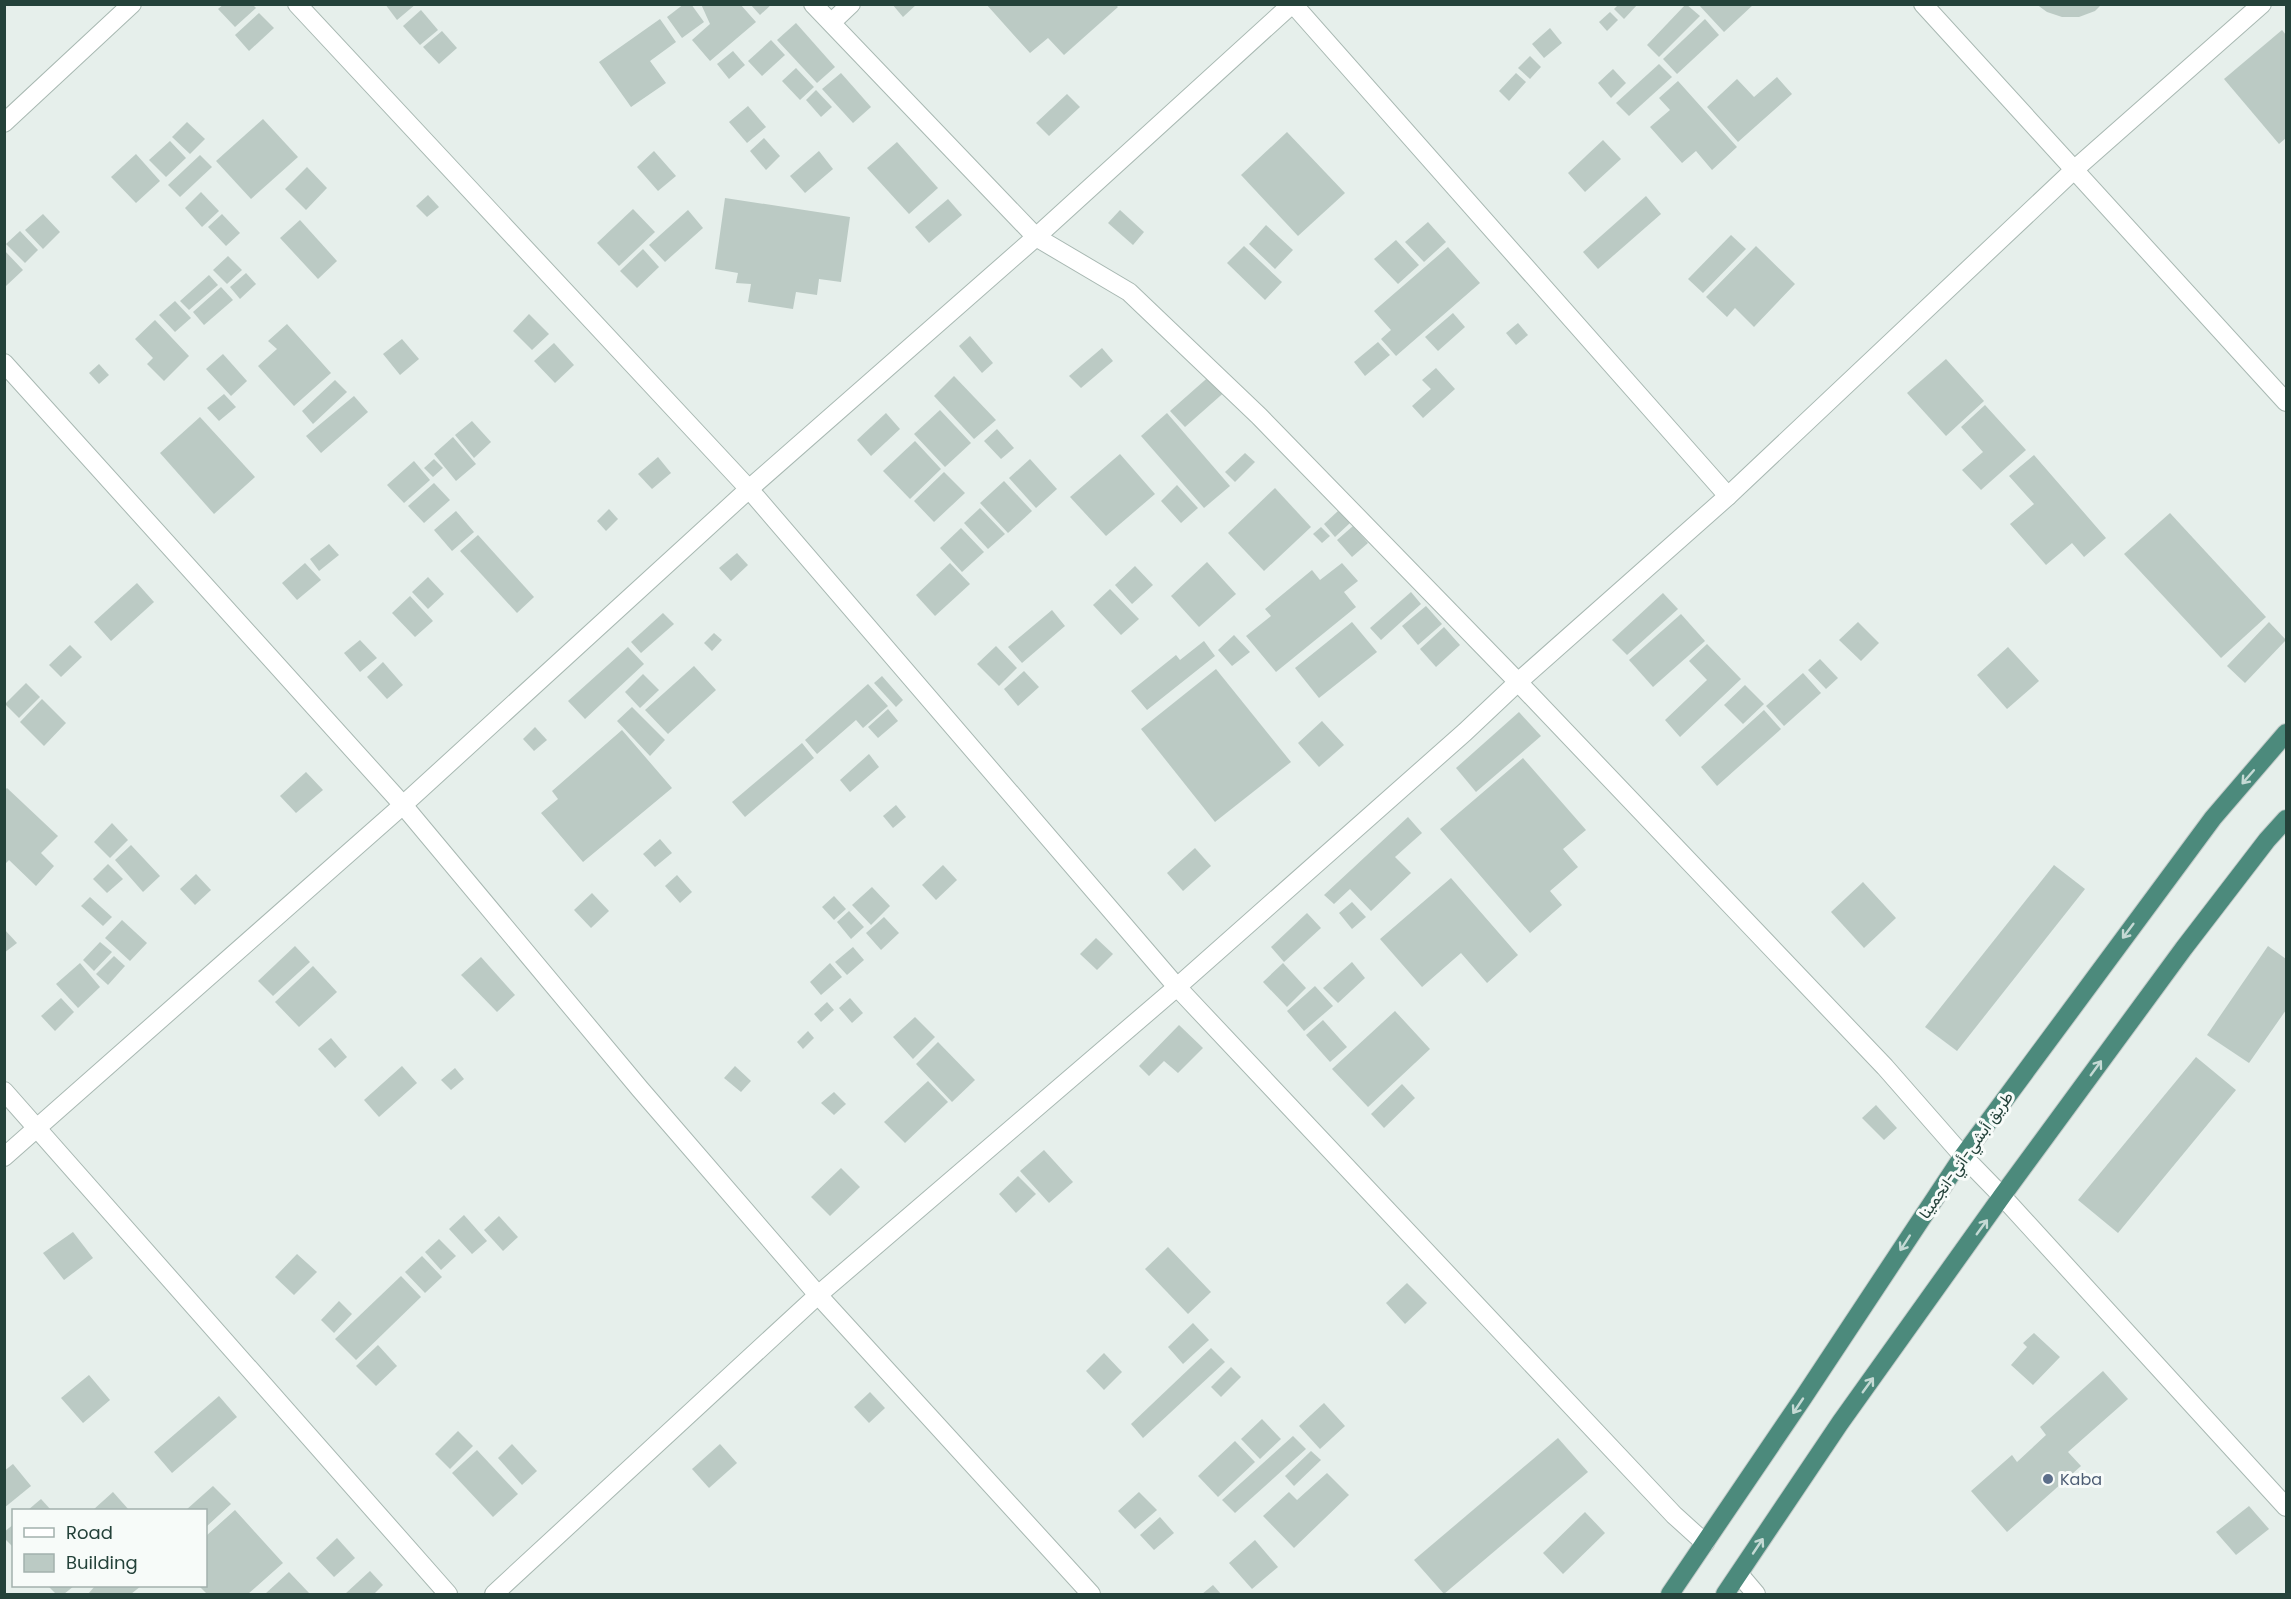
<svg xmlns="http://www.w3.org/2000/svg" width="2291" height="1599" font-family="Poppins,Vazirmatn,sans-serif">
<rect width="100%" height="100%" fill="#e6efeb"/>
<g fill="#bbcac4">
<polygon points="224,4 252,4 256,8 235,27 218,9"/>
<polygon points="385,4 416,4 397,20"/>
<polygon points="684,4 691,4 704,22 682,38 667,17"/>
<polygon points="701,4 740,4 756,22 710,61 692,40 710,24"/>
<polygon points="750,4 772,4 760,15"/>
<polygon points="892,4 917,4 903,17"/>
<polygon points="986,4 1115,4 1118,7 1064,55 1048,38 1030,53"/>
<polygon points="1619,4 1638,4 1624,19 1614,9"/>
<polygon points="1686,4 1700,16 1659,57 1647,45"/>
<polygon points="1698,4 1754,4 1724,32"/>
<polygon points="2036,4 2102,4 2095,11 2079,17 2062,17 2047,12"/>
<polygon points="421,10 438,30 420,45 403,26"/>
<polygon points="1610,12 1618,20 1607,31 1599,22"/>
<polygon points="259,13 274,28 249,51 235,35"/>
<polygon points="660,19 676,42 650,61 666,83 631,107 599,62"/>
<polygon points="1705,19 1719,35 1677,74 1663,59"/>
<polygon points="796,23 835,67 817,83 777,40"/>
<polygon points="1550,28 1562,43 1544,58 1532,44"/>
<polygon points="2282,30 2286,35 2286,138 2279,144 2224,79"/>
<polygon points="442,31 457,48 439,64 423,47"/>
<polygon points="771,40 785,55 762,76 748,61"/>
<polygon points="733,51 745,65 729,79 717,64"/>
<polygon points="1530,56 1541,67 1530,79 1518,68"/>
<polygon points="1659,64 1672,77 1629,116 1616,103"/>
<polygon points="796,68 814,87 800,100 782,81"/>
<polygon points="1613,69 1626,83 1611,98 1598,83"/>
<polygon points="841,73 871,107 853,123 822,89"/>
<polygon points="1516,73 1526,82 1509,101 1499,91"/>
<polygon points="1777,77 1792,94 1738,142 1707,107 1737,79 1754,97"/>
<polygon points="1678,81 1737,147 1712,170 1696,151 1682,163 1650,127 1670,110 1659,98"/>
<polygon points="816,90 832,107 821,117 806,100"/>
<polygon points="1067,94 1080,107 1049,136 1036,123"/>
<polygon points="748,106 766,127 747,143 729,122"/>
<polygon points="263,119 298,157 251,199 216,161"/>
<polygon points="187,122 205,139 190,154 172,137"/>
<polygon points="1287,132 1345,193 1298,236 1241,175"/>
<polygon points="764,138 780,156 766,170 750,151"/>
<polygon points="1603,140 1621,159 1585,192 1568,173"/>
<polygon points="170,141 186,158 166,177 149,160"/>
<polygon points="897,142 938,188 909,214 867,168"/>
<polygon points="654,151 676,176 658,191 637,167"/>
<polygon points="819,151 833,169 805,193 790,176"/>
<polygon points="136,154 160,181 136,203 111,177"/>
<polygon points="200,155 212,167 180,197 168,185"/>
<polygon points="307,167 327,188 306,210 285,189"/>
<polygon points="201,192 219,211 202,227 185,208"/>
<polygon points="428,195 439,207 427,217 416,206"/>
<polygon points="1646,196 1661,214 1598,269 1583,252"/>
<polygon points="725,198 850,217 841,282 819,279 817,295 796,292 793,309 748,302 751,284 736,283 738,273 715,269"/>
<polygon points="948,199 962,215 929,243 915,227"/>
<polygon points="633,209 655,232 619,266 597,243"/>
<polygon points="688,210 703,228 665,262 649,245"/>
<polygon points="1120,210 1144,232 1133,245 1108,223"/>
<polygon points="43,214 60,232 43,249 25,230"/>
<polygon points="222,214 240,233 226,246 208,227"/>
<polygon points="300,220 337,261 318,279 280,238"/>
<polygon points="1428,222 1446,242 1424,262 1405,242"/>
<polygon points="1266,225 1293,250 1275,269 1249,244"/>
<polygon points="20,231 38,250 25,263 6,244"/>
<polygon points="1731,235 1746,249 1703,293 1688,279"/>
<polygon points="1396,240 1419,265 1398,284 1374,259"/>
<polygon points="1244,246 1282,282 1265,300 1227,263"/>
<polygon points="1756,246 1795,284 1754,327 1735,308 1727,317 1706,297"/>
<polygon points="1448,247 1480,283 1396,356 1381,339 1391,330 1374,311"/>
<polygon points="643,249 659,267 637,288 620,271"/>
<polygon points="4,250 23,270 6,286 4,284"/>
<polygon points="228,256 242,270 227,284 213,270"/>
<polygon points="246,273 256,284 240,299 230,287"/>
<polygon points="209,275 218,285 189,310 180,301"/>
<polygon points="221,287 233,300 204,325 193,312"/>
<polygon points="175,301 191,318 175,332 159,315"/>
<polygon points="1453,313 1465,327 1438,351 1425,337"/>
<polygon points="529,314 549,334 532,350 513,331"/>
<polygon points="155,320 189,356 164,381 147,364 153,358 135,339"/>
<polygon points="1518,323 1528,335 1516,345 1506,333"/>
<polygon points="287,324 331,373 294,406 258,366 277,349 268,341"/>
<polygon points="970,336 993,363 982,373 959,346"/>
<polygon points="402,339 419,359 400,375 383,354"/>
<polygon points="1378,342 1390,355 1365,376 1354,362"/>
<polygon points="554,343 574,365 555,383 534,361"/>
<polygon points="1102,348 1113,361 1081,388 1069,376"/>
<polygon points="223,354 247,381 231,396 206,369"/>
<polygon points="1946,359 1984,401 1946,436 1907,393"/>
<polygon points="99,364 109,375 99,384 89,373"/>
<polygon points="1436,368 1455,389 1423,418 1412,406 1431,389 1422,380"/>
<polygon points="1213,373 1228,389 1185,427 1170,411"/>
<polygon points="954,376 996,420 974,439 934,396"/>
<polygon points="335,380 347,392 313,424 302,411"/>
<polygon points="224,394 236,407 219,421 207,408"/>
<polygon points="354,396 368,412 321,453 306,436"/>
<polygon points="1985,405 2026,450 1981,490 1962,470 1983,452 1961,427"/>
<polygon points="940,410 971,443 945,467 914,434"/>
<polygon points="886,413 900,429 871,456 857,440"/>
<polygon points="1167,413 1230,486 1204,508 1141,436"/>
<polygon points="200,417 255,477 214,514 160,453"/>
<polygon points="472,421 491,442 474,458 455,435"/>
<polygon points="997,429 1014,448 1001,459 984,441"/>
<polygon points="453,437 476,464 456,481 434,454"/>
<polygon points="915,441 941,469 910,499 883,471"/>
<polygon points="1245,453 1255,462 1235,482 1225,472"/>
<polygon points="1120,454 1155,494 1106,536 1070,497"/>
<polygon points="2034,455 2106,538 2084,557 2072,543 2046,565 2010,524 2034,504 2009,476"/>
<polygon points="658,457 671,473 652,489 638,474"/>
<polygon points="434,459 443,468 433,477 424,468"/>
<polygon points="1030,459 1057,489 1036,508 1009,478"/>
<polygon points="414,461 430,480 404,503 387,485"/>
<polygon points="944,472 965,493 934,522 914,501"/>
<polygon points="1004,481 1032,511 1008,533 980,503"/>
<polygon points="434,483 450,500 424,523 408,506"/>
<polygon points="1177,485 1198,508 1181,523 1161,501"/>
<polygon points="1275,488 1311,527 1264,571 1228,533"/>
<polygon points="980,508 1005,534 988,549 964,523"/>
<polygon points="609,509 618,519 606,531 597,521"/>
<polygon points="456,511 474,532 452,551 434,530"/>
<polygon points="1338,511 1350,523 1335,537 1324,524"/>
<polygon points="2170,513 2266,617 2221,658 2124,554"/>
<polygon points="1353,526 1368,543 1352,557 1337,540"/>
<polygon points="1321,527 1330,536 1322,543 1313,534"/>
<polygon points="961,528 984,552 962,572 940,548"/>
<polygon points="478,535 534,597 517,613 460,551"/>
<polygon points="329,544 339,555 319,571 310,559"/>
<polygon points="737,553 748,565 731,581 719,568"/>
<polygon points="1207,562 1236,594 1199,627 1171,596"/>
<polygon points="305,563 321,580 297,600 282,583"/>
<polygon points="950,563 970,584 935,616 916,595"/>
<polygon points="1342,563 1358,581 1344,592 1356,607 1276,672 1246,636 1271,616 1265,609 1312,570 1320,580"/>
<polygon points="1135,566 1153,585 1132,604 1115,585"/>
<polygon points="428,577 444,594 428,609 412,592"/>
<polygon points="137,583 154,602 111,641 94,622"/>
<polygon points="1110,589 1139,619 1121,635 1093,605"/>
<polygon points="1411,592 1421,604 1381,640 1370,628"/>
<polygon points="1663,593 1678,609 1627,655 1612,640"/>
<polygon points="410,596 433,621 415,637 392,613"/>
<polygon points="1426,606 1442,624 1418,645 1402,626"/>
<polygon points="1052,610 1065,626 1022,663 1008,647"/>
<polygon points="663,613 674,624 641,653 631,642"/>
<polygon points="1681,614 1705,641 1653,687 1629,660"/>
<polygon points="1352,622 1377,652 1319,698 1295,668"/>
<polygon points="1858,622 1879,643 1861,661 1839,640"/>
<polygon points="2269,622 2286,640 2245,683 2227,666"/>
<polygon points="1444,627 1460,645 1436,667 1420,649"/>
<polygon points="714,633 722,640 712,651 704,643"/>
<polygon points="1234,635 1250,652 1232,666 1218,650"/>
<polygon points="360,640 377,658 360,672 344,653"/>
<polygon points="1204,641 1215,656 1147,710 1131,691 1176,655 1180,660"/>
<polygon points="1707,644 1741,679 1680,737 1665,720 1707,680 1689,661"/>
<polygon points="70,645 82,657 61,677 49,665"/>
<polygon points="996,646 1017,668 999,686 977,664"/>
<polygon points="628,647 644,664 585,719 568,701"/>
<polygon points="2008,647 2039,681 2007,709 1977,675"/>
<polygon points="1820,659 1838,678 1826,689 1808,670"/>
<polygon points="383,662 403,685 387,699 367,677"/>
<polygon points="694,666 716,690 668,734 645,710"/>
<polygon points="1216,669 1291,762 1215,822 1141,729"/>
<polygon points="1024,671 1039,687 1018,706 1004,689"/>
<polygon points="1803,673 1821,693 1784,726 1766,706"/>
<polygon points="643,674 659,690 640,708 625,692"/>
<polygon points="882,676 903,700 896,707 874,683"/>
<polygon points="26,683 40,697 19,718 5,704"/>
<polygon points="868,684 888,706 863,728 856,720 817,754 805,740"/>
<polygon points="1745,685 1764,704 1743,724 1724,705"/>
<polygon points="42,699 66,723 44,746 20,722"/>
<polygon points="632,707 665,740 650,756 617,721"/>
<polygon points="888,709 898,721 878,738 868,727"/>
<polygon points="1764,710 1781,729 1717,786 1701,767"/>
<polygon points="1519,712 1541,736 1476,792 1456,768"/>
<polygon points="1322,721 1344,745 1319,767 1298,743"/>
<polygon points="535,727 547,740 534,751 523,739"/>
<polygon points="622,730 672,788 583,862 541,813 558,799 552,791"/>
<polygon points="802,743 814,758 745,817 732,802"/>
<polygon points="869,754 879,767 850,792 840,780"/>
<polygon points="1523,758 1586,830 1563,849 1578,867 1550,891 1562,905 1530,933 1440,829"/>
<polygon points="306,772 323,790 296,813 280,796"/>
<polygon points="7,788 58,836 41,853 54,866 36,886 9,860 4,865 4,791"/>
<polygon points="896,805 906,817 893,828 883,816"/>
<polygon points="1408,817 1422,833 1395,857 1411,873 1371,911 1350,889 1334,904 1324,895"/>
<polygon points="112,823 128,840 110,858 94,842"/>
<polygon points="660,839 672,853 655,867 643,854"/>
<polygon points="131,845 160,876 143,892 115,860"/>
<polygon points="1195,848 1211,866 1183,891 1167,873"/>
<polygon points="108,864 123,879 107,893 93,879"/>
<polygon points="943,865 957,880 936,900 922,885"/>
<polygon points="2054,865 2085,889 1957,1051 1925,1027"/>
<polygon points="196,874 211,890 195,905 180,889"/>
<polygon points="677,875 692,892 680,903 665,886"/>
<polygon points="1451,878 1518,955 1487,983 1461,953 1422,987 1380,939"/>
<polygon points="1863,882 1896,918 1864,948 1831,912"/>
<polygon points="872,887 890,906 871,925 852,905"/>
<polygon points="592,893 609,911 591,928 574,910"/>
<polygon points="834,896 846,909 834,920 822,907"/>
<polygon points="90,897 112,917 103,926 81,906"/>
<polygon points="1352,902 1366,917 1352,929 1339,913"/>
<polygon points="849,911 864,927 851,939 837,922"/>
<polygon points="1307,913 1321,928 1284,962 1271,947"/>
<polygon points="884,917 899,933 881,950 866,933"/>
<polygon points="122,920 147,943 130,961 105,938"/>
<polygon points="4,929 17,943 4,953"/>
<polygon points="1096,938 1113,954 1097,970 1080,954"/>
<polygon points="100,942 112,952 94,971 83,960"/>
<polygon points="295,946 310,962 273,996 258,981"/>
<polygon points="2268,946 2286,959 2286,1010 2249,1063 2207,1035"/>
<polygon points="853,947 864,960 847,975 835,962"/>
<polygon points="114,956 125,966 108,985 96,974"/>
<polygon points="481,957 515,995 497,1012 461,975"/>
<polygon points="1352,962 1365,978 1338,1003 1323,988"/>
<polygon points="80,963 100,987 78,1008 56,984"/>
<polygon points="830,963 842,977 821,995 810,982"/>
<polygon points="1283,963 1306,988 1287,1007 1263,982"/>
<polygon points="313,966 337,992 299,1027 275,1002"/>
<polygon points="1315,986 1333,1006 1304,1031 1287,1011"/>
<polygon points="61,998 74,1012 55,1031 41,1016"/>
<polygon points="850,998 863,1013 852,1023 839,1008"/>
<polygon points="827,1002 834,1010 821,1022 814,1014"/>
<polygon points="1395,1011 1430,1049 1368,1107 1332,1069"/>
<polygon points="915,1017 935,1037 913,1059 893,1037"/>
<polygon points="1323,1020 1347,1047 1330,1062 1306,1035"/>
<polygon points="1179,1025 1203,1048 1178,1073 1164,1061 1149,1076 1139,1066"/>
<polygon points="808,1031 814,1038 803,1049 797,1042"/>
<polygon points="331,1038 347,1057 335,1068 318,1049"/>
<polygon points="938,1042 975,1080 952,1102 916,1064"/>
<polygon points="2196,1057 2236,1090 2118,1233 2078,1200"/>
<polygon points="402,1066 417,1083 379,1117 364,1100"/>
<polygon points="735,1066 751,1081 741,1092 724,1078"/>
<polygon points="455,1068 464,1079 451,1090 441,1080"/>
<polygon points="928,1081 948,1102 905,1143 884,1122"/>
<polygon points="1402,1084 1415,1098 1384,1128 1371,1114"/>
<polygon points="834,1092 846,1104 834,1115 821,1103"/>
<polygon points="1876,1105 1897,1128 1884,1140 1862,1118"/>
<polygon points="1044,1150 1073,1182 1049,1203 1020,1171"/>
<polygon points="841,1168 860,1187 830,1216 811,1197"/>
<polygon points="1018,1176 1036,1194 1016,1213 999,1194"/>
<polygon points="464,1215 487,1241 472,1254 449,1229"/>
<polygon points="499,1216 518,1237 503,1251 484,1230"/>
<polygon points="73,1232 93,1258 64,1280 43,1253"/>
<polygon points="439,1239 456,1256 441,1270 425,1252"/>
<polygon points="1168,1247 1211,1292 1188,1314 1145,1269"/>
<polygon points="297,1254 317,1272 294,1295 275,1277"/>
<polygon points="422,1256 442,1277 425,1293 405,1272"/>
<polygon points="401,1276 421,1297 356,1360 335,1339"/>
<polygon points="1407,1283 1427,1303 1405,1324 1386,1303"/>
<polygon points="339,1301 352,1314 334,1333 321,1320"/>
<polygon points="1193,1323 1209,1340 1183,1364 1168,1347"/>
<polygon points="2034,1333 2060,1357 2033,1385 2011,1365 2027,1347 2023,1343"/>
<polygon points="378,1345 397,1366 376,1386 356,1366"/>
<polygon points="1211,1348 1225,1362 1143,1438 1131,1424"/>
<polygon points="1104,1353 1122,1372 1104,1390 1086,1371"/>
<polygon points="1231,1367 1241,1377 1221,1397 1211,1387"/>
<polygon points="2103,1371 2128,1399 2068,1452 2081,1466 2007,1532 1971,1491 2012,1455 2017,1462 2046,1435 2040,1427"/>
<polygon points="89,1375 110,1400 83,1423 61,1398"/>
<polygon points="870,1392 885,1408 869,1423 854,1407"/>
<polygon points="219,1396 237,1417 172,1473 154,1452"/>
<polygon points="1324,1403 1345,1426 1320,1449 1299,1426"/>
<polygon points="1262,1419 1281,1439 1260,1459 1241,1439"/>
<polygon points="458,1431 473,1446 450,1469 435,1454"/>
<polygon points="1293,1436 1306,1449 1235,1513 1222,1500"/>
<polygon points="1558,1438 1588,1472 1444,1594 1414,1560"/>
<polygon points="1235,1441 1255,1462 1218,1497 1198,1476"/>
<polygon points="512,1444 537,1471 522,1485 498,1458"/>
<polygon points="720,1444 737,1463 709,1488 692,1469"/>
<polygon points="477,1450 518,1494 493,1517 452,1473"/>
<polygon points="1311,1451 1321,1460 1294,1486 1285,1476"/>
<polygon points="13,1464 31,1486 4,1508 4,1471"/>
<polygon points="1327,1473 1349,1495 1294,1548 1263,1516 1289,1492 1297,1500"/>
<polygon points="213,1486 231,1504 206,1527 206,1510 186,1510"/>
<polygon points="113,1492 129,1510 93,1510"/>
<polygon points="1139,1492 1157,1510 1135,1529 1118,1511"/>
<polygon points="41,1499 51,1510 28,1510"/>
<polygon points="2249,1506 2269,1529 2236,1555 2216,1532"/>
<polygon points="235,1510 283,1563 248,1594 207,1594 199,1586 206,1586 206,1536"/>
<polygon points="1585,1512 1605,1533 1563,1574 1543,1553"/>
<polygon points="1160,1517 1174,1533 1154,1550 1140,1535"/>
<polygon points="14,1524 14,1548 4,1538 4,1532"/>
<polygon points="337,1538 355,1558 334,1577 316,1558"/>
<polygon points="1255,1540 1278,1567 1252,1589 1229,1563"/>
<polygon points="370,1571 383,1585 374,1594 345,1594"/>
<polygon points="289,1572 310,1594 265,1594"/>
<polygon points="1213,1585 1221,1594 1202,1594"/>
<polygon points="48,1586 74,1586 64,1594 56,1594"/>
<polygon points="95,1586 141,1586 131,1594 88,1594"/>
</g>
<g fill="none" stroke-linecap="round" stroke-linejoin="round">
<defs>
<g id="minor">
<polyline points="297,4 749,489 1177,987 1674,1515 1705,1543"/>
<polyline points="813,4 1036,237 1129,292 1259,416 1518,682 1885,1067 1963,1156 2002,1196 2286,1507"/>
<polyline points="1293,4 1728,496"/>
<polyline points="1923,4 2286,402"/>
<polyline points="832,22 851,4"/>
<polyline points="4,123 132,4"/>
<polyline points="4,363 403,805 640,1089 818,1295 1091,1594"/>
<polyline points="4,1091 448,1594"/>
<polyline points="4,1157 403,805 749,489 1036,237 1292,4"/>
<polyline points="1739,1574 1756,1594"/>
<polyline points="494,1594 818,1295 1177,987 1465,732 1518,682 1728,496 2075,169 2262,4"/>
</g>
<g id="trunk">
<polyline points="1670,1594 1803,1398 1963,1156 2213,818 2286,733"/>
<polyline points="1725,1594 1840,1423 2002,1196 2184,948 2267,840 2286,819"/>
</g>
</defs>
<use href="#minor" stroke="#a8b8b2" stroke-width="20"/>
<use href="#trunk" stroke="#c2cac8" stroke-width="20"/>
<use href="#minor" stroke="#fff" stroke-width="18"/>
<use href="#trunk" stroke="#4c8a7c" stroke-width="18"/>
</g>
<defs><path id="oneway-shaft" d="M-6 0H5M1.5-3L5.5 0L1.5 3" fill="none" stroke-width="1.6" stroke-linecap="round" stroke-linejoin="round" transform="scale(1.5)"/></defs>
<g stroke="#c4d9d4">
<use href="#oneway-shaft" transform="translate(2248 777) rotate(131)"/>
<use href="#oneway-shaft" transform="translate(2128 931) rotate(127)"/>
<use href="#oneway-shaft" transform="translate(2096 1068) rotate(-54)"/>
<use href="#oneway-shaft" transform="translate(1982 1227) rotate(-54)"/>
<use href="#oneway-shaft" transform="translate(1905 1243) rotate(123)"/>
<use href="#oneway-shaft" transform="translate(1868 1385) rotate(-54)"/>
<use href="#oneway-shaft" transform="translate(1798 1406) rotate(124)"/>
<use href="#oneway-shaft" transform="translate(1758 1546) rotate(-56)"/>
</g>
<circle fill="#5c6f8a" stroke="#f7fbf9" stroke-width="2" cx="2048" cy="1479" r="6"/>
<g text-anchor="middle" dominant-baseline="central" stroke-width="6" stroke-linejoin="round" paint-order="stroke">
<g font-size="16" fill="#24423a" stroke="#f7fbf9">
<text transform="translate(1966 1155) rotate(-55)">طريق أبشي-أتي-انجمينا</text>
</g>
<g font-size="16" fill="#4e5e75" stroke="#f7fbf9" text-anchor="start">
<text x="2060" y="1479">Kaba</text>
</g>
</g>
<rect width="2291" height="1599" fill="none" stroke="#24423a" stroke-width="12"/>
<rect x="12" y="1509" width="195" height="78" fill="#f7fbf9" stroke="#a3b1ad" stroke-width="1.5"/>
<rect x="24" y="1528" width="30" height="9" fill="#ffffff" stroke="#a3b1ad" stroke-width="1.5"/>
<text x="66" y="1539" font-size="18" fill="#24423a">Road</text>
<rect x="24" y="1554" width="30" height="18" fill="#bbcac4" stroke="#a3b1ad" stroke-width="1.5"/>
<text x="66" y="1569" font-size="18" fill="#24423a">Building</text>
</svg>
